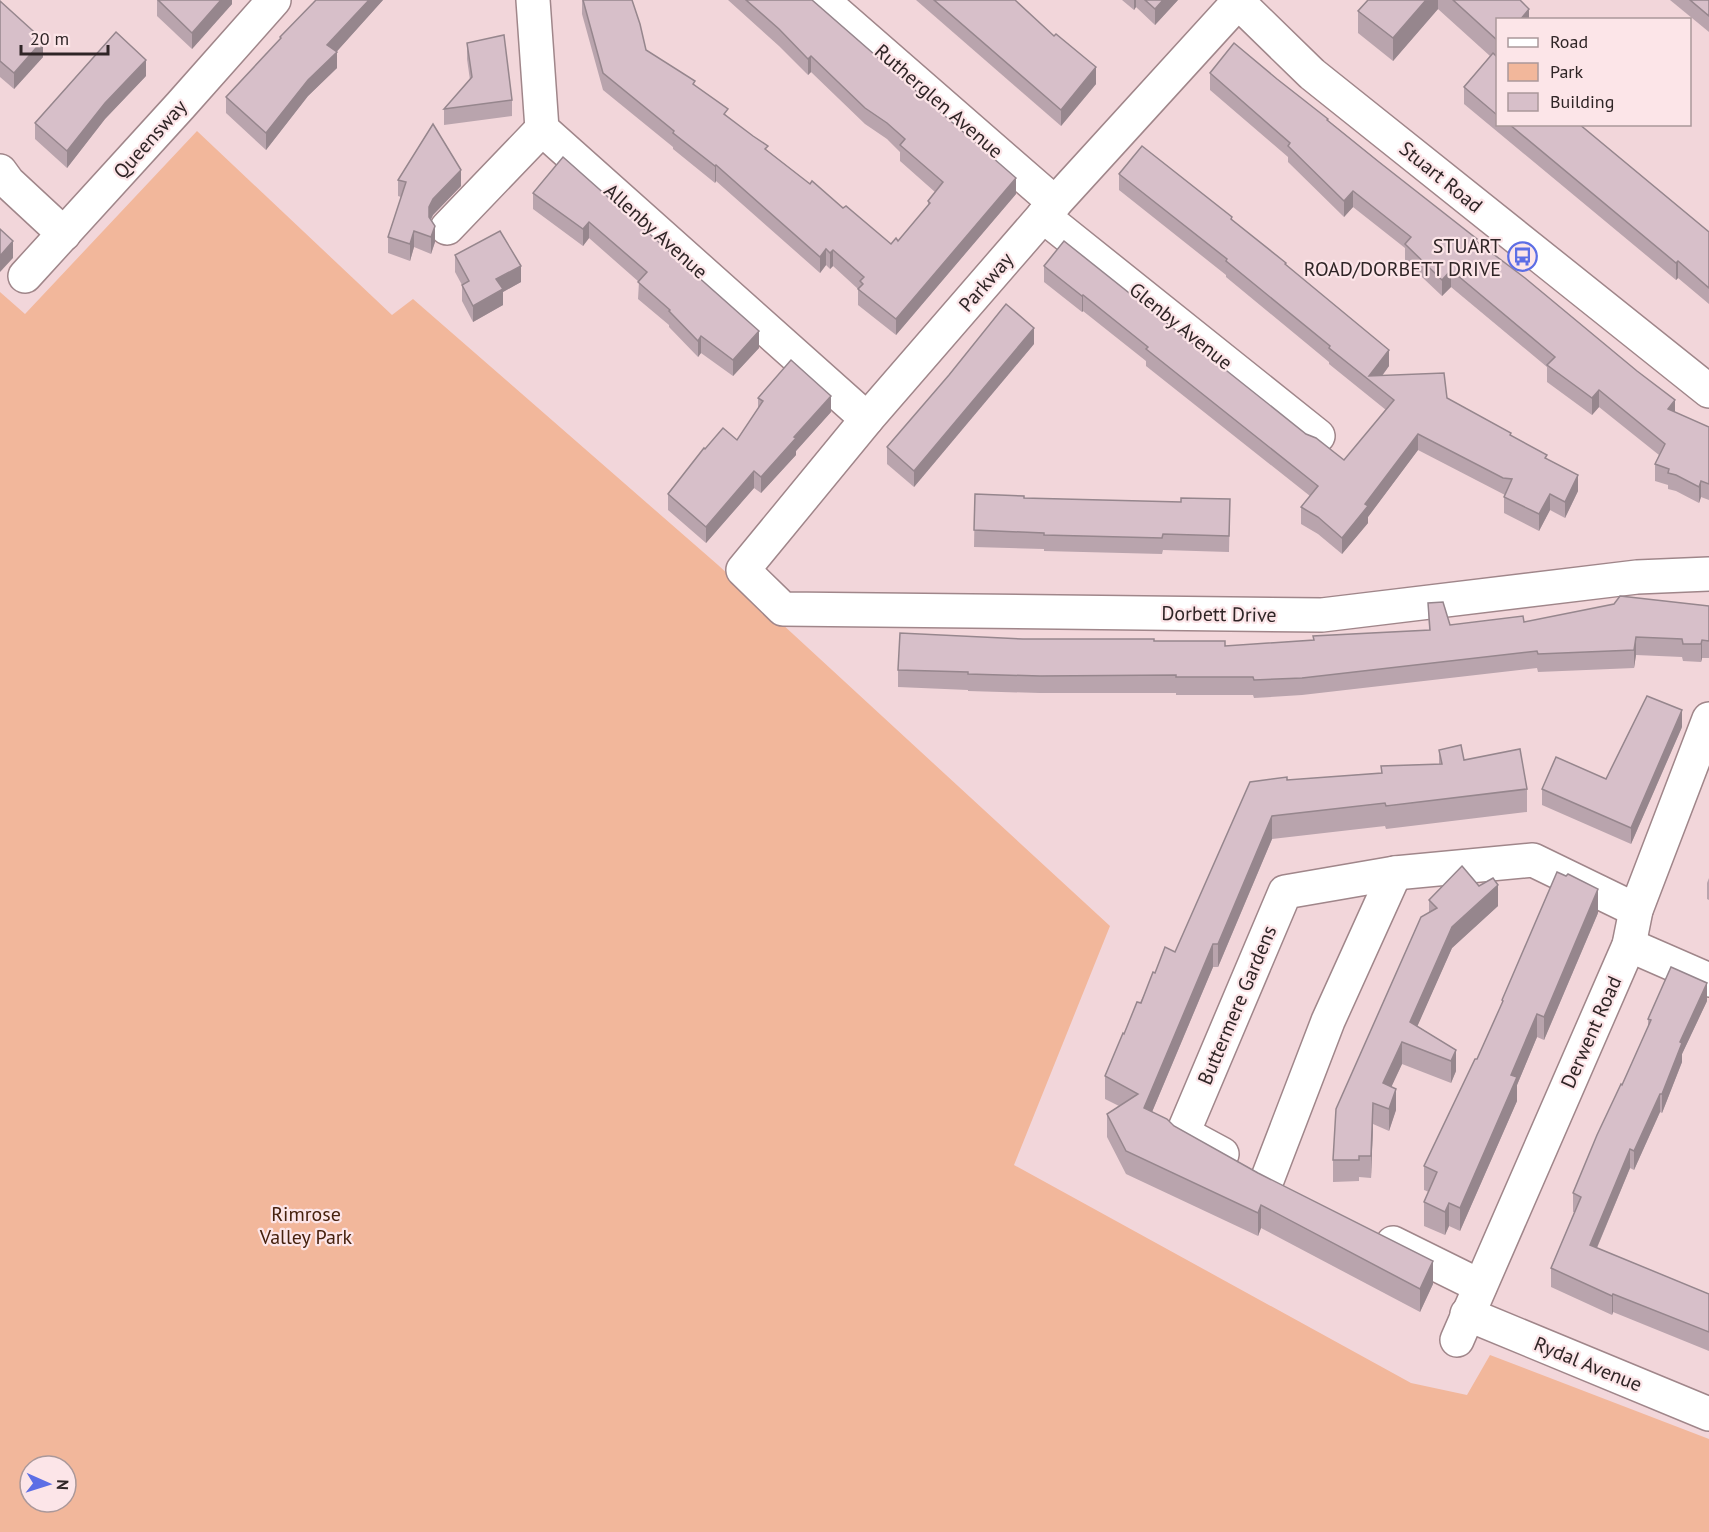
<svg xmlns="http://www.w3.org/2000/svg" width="1709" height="1532" font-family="'PT Sans',sans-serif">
<rect width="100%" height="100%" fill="#f2d6da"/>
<path fill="#f2b79b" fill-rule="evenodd" d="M197,131L392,315L413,299L718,565L1110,926L1014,1165L1411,1383L1467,1395L1490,1355L1709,1439V1532H0V292L25,314ZM30,1466H66V1502H30Z"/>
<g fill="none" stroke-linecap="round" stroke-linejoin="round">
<defs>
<g id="minor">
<polyline points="533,0 542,129 867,419"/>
<polyline points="822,0 1055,203"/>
<polyline points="1236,0 1312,74 1709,391"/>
<polyline points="1240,0 1043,216 867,419 743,570 783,609 1322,615 1637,577 1709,574"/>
<polyline points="0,171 8,182 64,234"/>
<polyline points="1043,216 1318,436"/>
<polyline points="447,228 542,129"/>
<polyline points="25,276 180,106 274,0"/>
<polyline points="1629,945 1709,980"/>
<polyline points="1222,1154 1183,1133 1285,892 1395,873 1533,860 1636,910"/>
<polyline points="1267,1180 1328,1021 1395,873"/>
<polyline points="1393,1243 1480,1286"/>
<polyline points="1467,1314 1709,1414"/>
<polyline points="1457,1340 1629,945 1636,910 1709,719"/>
</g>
</defs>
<use href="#minor" stroke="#a0868a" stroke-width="36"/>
<use href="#minor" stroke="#fff" stroke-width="33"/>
</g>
<g fill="#b9a4ad">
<polygon points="0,0 43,57 14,89 0,77"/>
<polygon points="157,0 232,0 232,4 192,49 157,16"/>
<polygon points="316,0 383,0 336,52 337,68 308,96 266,150 226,113 226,97 280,40 280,37"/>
<polygon points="582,0 632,0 646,50 695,86 728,117 768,151 810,184 891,244 898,241 928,206 928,201 935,192 900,161 900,152 887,139 865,124 811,72 808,75 779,46 728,0 812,0 1016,194 896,335 858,305 858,289 833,266 830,269 826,265 820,273 716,181 715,183 673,149 673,147 603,90 582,14"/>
<polygon points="916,0 1015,0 1096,84 1061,126"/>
<polygon points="1122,0 1178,0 1155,25 1136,7 1134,10"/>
<polygon points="1368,0 1520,0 1529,20 1497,20 1497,124 1579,124 1709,232 1709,304 1678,278 1676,280 1464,104 1464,87 1490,56 1438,9 1393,61 1358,33 1358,11"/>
<polygon points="1670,0 1709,0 1709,32"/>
<polygon points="467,43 512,100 512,116 444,125 444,109 470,80 467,59"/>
<polygon points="1210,73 1277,79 1477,241 1675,412 1709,427 1709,500 1701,497 1699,503 1676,491 1668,489 1668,485 1655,481 1655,464 1659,455 1599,407 1592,415 1547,382 1547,367 1451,287 1442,296 1405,261 1405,248 1353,207 1344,217 1288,162 1288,157 1210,90"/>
<polygon points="146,76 105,119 67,168 35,139 35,123"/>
<polygon points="563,157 759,348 733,376 701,353 698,357 669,327 669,325 638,299 639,282 589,238 583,246 533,209 533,193"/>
<polygon points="1119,174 1232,220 1286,265 1389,366 1382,376 1447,398 1511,436 1547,459 1578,491 1565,518 1550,510 1539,531 1504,513 1504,497 1505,495 1418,450 1368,517 1368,523 1342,554 1318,534 1301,524 1301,507 1310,496 1146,366 1146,361 1083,311 1082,312 1044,282 1044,266 1306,434 1344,460 1386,410 1329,364 1329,362 1226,277 1226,275 1119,190"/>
<polygon points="398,180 461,186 433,215 431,220 435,242 431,254 414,247 410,261 388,253 388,237 401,197 398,196"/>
<polygon points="455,255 521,282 503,292 503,305 473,322 462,301 462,285 455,272"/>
<polygon points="1034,344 914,487 887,464 887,447"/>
<polygon points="758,398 831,412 796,451 796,455 761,493 754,488 706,543 668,510 668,494 705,449 737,440 758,409"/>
<polygon points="975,494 1024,498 1181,502 1230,499 1229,552 1163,550 1162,554 1044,551 1044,549 974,547"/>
<polygon points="1428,603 1450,625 1524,622 1709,606 1709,658 1702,658 1701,662 1683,661 1682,657 1636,655 1634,668 1538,672 1537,668 1302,695 1254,698 1253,695 1176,695 1176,693 1040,693 968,691 968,690 898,687 898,670 1023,639 1154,641 1225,646 1313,640 1313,636 1429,630"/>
<polygon points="1682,727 1631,844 1542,805 1542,789 1606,779"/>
<polygon points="1439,750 1464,760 1527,789 1527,812 1386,829 1385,826 1272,839 1218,967 1213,967 1152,1112 1174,1126 1433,1284 1420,1312 1261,1228 1258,1236 1126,1174 1107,1137 1107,1114 1119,1106 1105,1099 1105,1076 1124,1034 1155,973 1175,952 1287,780 1381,773 1381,766 1439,764"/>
<polygon points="1709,878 1709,900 1707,899 1707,883"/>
<polygon points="1479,886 1498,906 1452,948 1417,1026 1456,1050 1456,1071 1451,1083 1402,1064 1391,1087 1396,1110 1389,1131 1373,1124 1371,1178 1359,1177 1359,1181 1333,1182 1333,1160 1429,912 1429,900"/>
<polygon points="1598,913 1544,1040 1537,1037 1517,1085 1517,1101 1460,1231 1449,1226 1445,1235 1424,1226 1424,1202 1429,1192 1424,1190 1424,1166 1477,1059 1502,1005 1502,1000"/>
<polygon points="1707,1001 1682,1054 1682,1062 1662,1113 1660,1112 1634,1170 1630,1168 1597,1248 1709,1294 1709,1351 1613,1312 1612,1315 1551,1287 1551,1268 1575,1212 1573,1212 1573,1193 1648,1028 1648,1019"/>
</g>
<g fill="#96868d">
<polygon points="221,0 232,0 232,4 192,49 192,33"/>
<polygon points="369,0 383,0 331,58 337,52 337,68 308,96 266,150 266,133 327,45"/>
<polygon points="1134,0 1136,0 1136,7 1134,10"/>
<polygon points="1163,0 1178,0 1155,25 1155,9"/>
<polygon points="1426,0 1438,0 1438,9 1393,61 1393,38"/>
<polygon points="1529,9 1529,20 1520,20"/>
<polygon points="43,40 43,57 14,89 14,73"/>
<polygon points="811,56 811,72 808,75 808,59"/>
<polygon points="146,60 146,76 105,119 67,168 67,151 105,103"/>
<polygon points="1096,67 1096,84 1061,126 1061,110"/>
<polygon points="716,165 716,181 715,183 715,166"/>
<polygon points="461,170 461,186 433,215 429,223 429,207 433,199"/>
<polygon points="1016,178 1016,194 896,335 896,319"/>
<polygon points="1353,191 1353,207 1344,217 1344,201"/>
<polygon points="589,222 589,238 583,246 583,229"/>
<polygon points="435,226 435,242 431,254 431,237"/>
<polygon points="414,231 414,247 410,261 410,244"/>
<polygon points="13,241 13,258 0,272 0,256"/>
<polygon points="826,249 826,265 820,273 820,257"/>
<polygon points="833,250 833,266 830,269 830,253"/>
<polygon points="1678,261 1678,278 1676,280 1676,263"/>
<polygon points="521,266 521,282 503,292 503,305 473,322 473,306 496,279"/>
<polygon points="1451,270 1451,287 1442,296 1442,280"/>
<polygon points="1083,295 1083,311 1082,312 1082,296"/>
<polygon points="1034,328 1034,344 914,487 914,471"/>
<polygon points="759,331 759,348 733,376 733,360"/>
<polygon points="701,336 701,353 698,357 698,341"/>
<polygon points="1389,350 1389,366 1375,385 1369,376"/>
<polygon points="1599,390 1599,407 1592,415 1592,398"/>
<polygon points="831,396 831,412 796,451 796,455 761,493 761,477 794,437"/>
<polygon points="1675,400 1675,416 1668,409"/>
<polygon points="1418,434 1418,450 1368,517 1368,523 1342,554 1342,538 1365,504"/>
<polygon points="754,471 754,488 706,543 706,527"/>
<polygon points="1578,475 1578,491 1565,518 1565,502"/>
<polygon points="1701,481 1701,497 1699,503 1699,487"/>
<polygon points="1550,494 1550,510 1539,531 1539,514"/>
<polygon points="1636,637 1636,655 1634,668 1634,650"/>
<polygon points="1702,640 1702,658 1701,662 1701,644"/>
<polygon points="1682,710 1682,727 1631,844 1631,828"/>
<polygon points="1272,816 1272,839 1218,967 1218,944"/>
<polygon points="1498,885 1498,906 1452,948 1410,1043 1410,1022 1452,927"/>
<polygon points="1598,889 1598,913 1544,1040 1544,1017"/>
<polygon points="1213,944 1213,967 1144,1131 1144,1108"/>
<polygon points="1707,983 1707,1001 1682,1054 1682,1062 1662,1113 1662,1094 1680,1042"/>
<polygon points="1537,1014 1537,1037 1517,1085 1517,1101 1460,1231 1460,1208 1511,1075"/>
<polygon points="1402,1042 1402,1064 1383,1105 1383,1083"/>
<polygon points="1456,1050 1456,1071 1451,1083 1451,1061"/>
<polygon points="1396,1089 1396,1110 1389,1131 1389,1109"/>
<polygon points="1660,1094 1660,1112 1634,1170 1634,1151"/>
<polygon points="1373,1103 1373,1124 1371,1178 1371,1156"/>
<polygon points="1630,1149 1630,1168 1590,1264 1590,1245"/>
<polygon points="1449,1203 1449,1226 1445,1235 1445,1212"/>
<polygon points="1261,1205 1261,1228 1258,1236 1258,1213"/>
<polygon points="1433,1261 1433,1284 1420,1312 1420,1289"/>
<polygon points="1613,1294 1613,1312 1612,1315 1612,1296"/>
</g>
<g fill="#d7bfc9" stroke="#96868d" stroke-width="1.5">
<polygon points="158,0 221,0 192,33"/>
<polygon points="316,0 369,0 327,45 337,52 308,80 266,133 226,97 281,38 280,37"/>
<polygon points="583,0 632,0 640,24 646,50 695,81 693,84 728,109 724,114 753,136 768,146 765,149 810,184 812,181 843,208 846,206 891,244 896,238 898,241 930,203 928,201 943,182 900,145 905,139 887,123 865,108 811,56 808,59 779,29 746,0 812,0 1016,178 896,319 858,289 863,284 860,281 864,277 833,250 830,253 826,249 820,257 716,165 715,166 673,133 674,131 603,73"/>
<polygon points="934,0 1015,0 1054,36 1056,34 1096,67 1061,110"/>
<polygon points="1145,0 1163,0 1155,9"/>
<polygon points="1368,0 1426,0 1393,38 1358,11"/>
<polygon points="1453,0 1520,0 1529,9 1520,20 1497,20 1497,40"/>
<polygon points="1690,0 1709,0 1709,16"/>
<polygon points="0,1 43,40 14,73 0,61"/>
<polygon points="116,32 146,60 105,103 67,151 35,123"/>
<polygon points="504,35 512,100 444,109 472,77 467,43"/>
<polygon points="1234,43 1277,79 1328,119 1327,120 1379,162 1477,239 1476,241 1525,278 1637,371 1675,400 1668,409 1709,427 1709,484 1701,481 1699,487 1676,475 1668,473 1669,469 1655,464 1665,444 1599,390 1592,398 1547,365 1555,357 1451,270 1442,280 1405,244 1411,237 1353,191 1344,201 1288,146 1290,143 1210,73"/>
<polygon points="1493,53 1497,57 1497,115 1464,87"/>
<polygon points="433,124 461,170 433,199 429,207 429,217 435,226 431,237 414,231 410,244 388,237 406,182 398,180"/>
<polygon points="1509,124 1579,124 1709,232 1709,288 1678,261 1676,263"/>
<polygon points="1142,146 1232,217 1231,219 1286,263 1285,264 1389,350 1369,376 1444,373 1447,398 1511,433 1510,435 1547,455 1545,458 1578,475 1565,502 1550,494 1539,514 1504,497 1512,479 1503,478 1418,434 1365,504 1368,506 1342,538 1318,517 1301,507 1318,486 1146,349 1148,347 1083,295 1082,296 1044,266 1064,241 1306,434 1316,438 1344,460 1394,400 1329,348 1330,346 1226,261 1227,259 1119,174"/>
<polygon points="563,157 759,331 733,360 701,336 698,341 669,311 670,310 638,282 647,272 589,222 583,229 533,193"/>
<polygon points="0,229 13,241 0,256"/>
<polygon points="500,231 521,266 496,279 503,289 473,306 462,285 469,281 455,255"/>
<polygon points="1006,304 1034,328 914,471 887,447 949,375"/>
<polygon points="791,360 831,396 794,437 796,438 761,477 754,471 706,527 668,494 704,448 705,449 723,428 737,440 763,401 758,398"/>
<polygon points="975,494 1024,496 1024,498 1181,502 1181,498 1230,499 1229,536 1163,534 1162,538 1044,535 1044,533 974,530"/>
<polygon points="1620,596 1709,606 1709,641 1702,640 1701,644 1683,644 1682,639 1636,637 1634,650 1538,654 1537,651 1302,678 1254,680 1253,677 1176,677 1176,675 1040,676 968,674 968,672 898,670 900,633 1023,639 1154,639 1154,641 1225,641 1225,646 1314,640 1313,636 1430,630 1428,603 1443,602 1450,625 1523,616 1524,622 1614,604"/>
<polygon points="1647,696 1682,710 1631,828 1542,789 1556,757 1606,779"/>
<polygon points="1461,745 1464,760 1520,749 1527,789 1386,806 1385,803 1272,816 1218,944 1213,944 1144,1108 1167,1119 1174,1126 1258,1173 1433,1261 1420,1289 1261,1205 1258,1213 1126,1151 1107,1114 1138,1094 1105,1076 1123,1033 1124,1034 1137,1002 1141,1003 1153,972 1155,973 1165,947 1175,952 1250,782 1287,777 1287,780 1382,773 1381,766 1442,764 1439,750"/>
<polygon points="1462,866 1479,886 1493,878 1498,885 1452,927 1410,1022 1456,1050 1451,1061 1402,1042 1383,1083 1396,1089 1389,1109 1373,1103 1371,1156 1359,1156 1359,1160 1333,1160 1336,1109 1421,917 1437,908 1429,900"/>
<polygon points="1557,872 1566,876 1568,874 1598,889 1544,1017 1537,1014 1511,1075 1517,1077 1460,1208 1449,1203 1445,1212 1424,1202 1437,1172 1424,1166 1475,1059 1477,1059 1503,1001 1502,1000"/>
<polygon points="1671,967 1707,983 1680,1042 1682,1043 1662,1094 1660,1094 1634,1151 1630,1149 1590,1245 1709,1294 1709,1332 1613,1294 1612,1296 1551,1268 1581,1197 1573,1193 1597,1135 1621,1084 1622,1085 1651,1020 1648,1019"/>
</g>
<defs>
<symbol id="bus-ring" viewBox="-11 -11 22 22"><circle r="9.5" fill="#fce5e8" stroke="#5c6ee5" stroke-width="1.5"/><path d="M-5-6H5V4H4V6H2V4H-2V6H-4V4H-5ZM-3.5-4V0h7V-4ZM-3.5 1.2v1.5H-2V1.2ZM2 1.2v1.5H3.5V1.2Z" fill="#5c6ee5"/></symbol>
</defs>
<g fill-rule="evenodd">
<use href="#bus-ring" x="1506" y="240" width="33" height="33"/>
</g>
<g text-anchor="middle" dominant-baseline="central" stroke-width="4.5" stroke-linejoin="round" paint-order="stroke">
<g font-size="20" fill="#2f2526" stroke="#fce5e8">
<text transform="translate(939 101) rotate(41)">Rutherglen Avenue</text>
<text transform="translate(150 139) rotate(-48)">Queensway</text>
<text transform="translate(1441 177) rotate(39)">Stuart Road</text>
<text transform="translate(656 231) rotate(42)">Allenby Avenue</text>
<text transform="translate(986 282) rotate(-49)">Parkway</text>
<text transform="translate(1181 326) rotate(39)">Glenby Avenue</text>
<text transform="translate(1219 614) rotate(1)">Dorbett Drive</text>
<text transform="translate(1237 1005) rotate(-67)">Buttermere Gardens</text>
<text transform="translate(1591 1032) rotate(-66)">Derwent Road</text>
<text transform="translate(1588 1364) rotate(22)">Rydal Avenue</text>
</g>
<g font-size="20" fill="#2f2526" stroke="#fce5e8" text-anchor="end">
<text x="1501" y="246">STUART<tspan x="1501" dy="23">ROAD/DORBETT DRIVE</tspan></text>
</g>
<g font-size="20" fill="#45200d" stroke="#fce5e8">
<text x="306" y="1214">Rimrose<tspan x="306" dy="23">Valley Park</tspan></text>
</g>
</g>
<rect x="1496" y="18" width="195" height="108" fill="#fce5e8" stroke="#aa989a" stroke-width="1.5"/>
<rect x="1508" y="38" width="30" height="9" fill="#ffffff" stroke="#aa989a" stroke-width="1.5"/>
<text x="1550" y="48" font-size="18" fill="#2f2526">Road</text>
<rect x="1508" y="63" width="30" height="18" fill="#f2b79b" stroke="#aa989a" stroke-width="1.5"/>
<text x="1550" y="78" font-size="18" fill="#2f2526">Park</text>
<rect x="1508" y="93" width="30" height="18" fill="#d7bfc9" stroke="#aa989a" stroke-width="1.5"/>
<text x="1550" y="108" font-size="18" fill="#2f2526">Building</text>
<g transform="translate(48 1484) rotate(93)"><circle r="28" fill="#fce5e8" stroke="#aa989a" stroke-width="1.5"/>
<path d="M0-4.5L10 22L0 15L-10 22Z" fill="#5c6ee5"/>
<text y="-9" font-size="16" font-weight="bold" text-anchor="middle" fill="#2f2526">N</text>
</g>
<path d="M21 45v9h87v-9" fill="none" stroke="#2f2526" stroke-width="3"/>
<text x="30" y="45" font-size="18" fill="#2f2526" stroke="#fce5e8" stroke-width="4.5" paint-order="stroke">20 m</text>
</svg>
